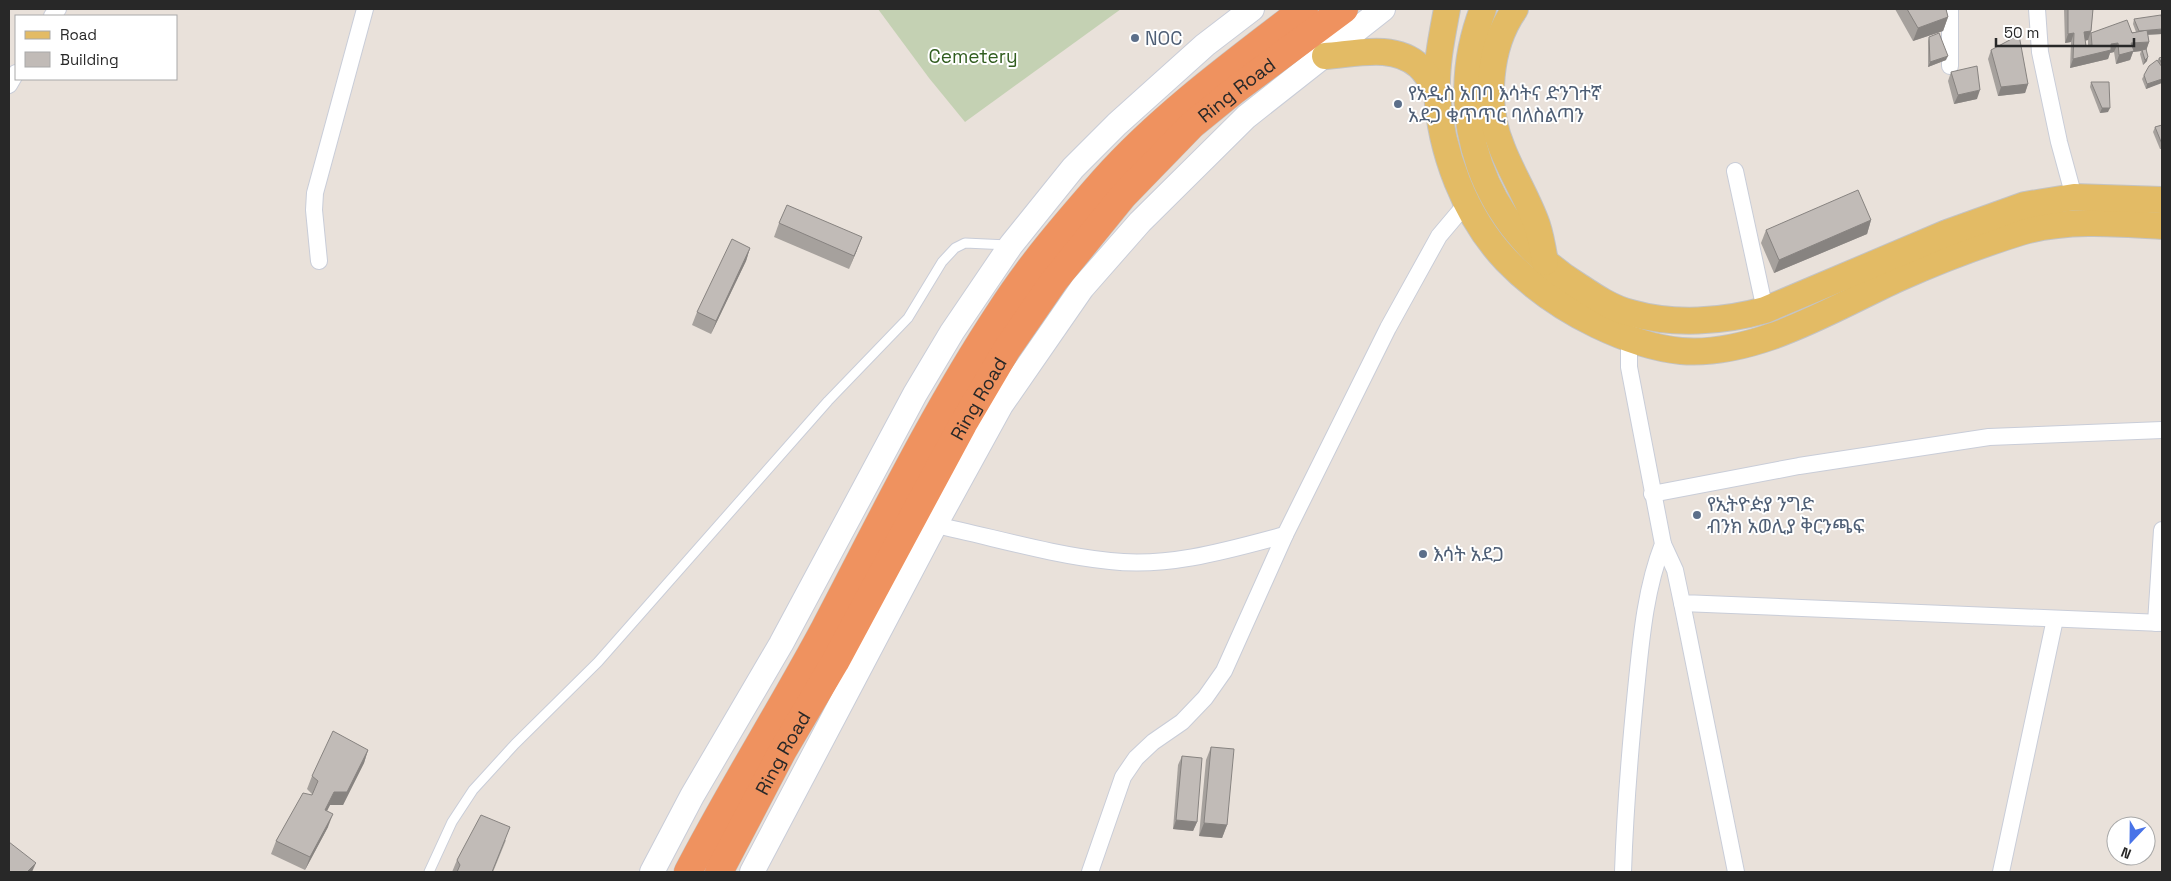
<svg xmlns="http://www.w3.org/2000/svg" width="2171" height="881" font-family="'Space Grotesk','Noto Sans Ethiopic',sans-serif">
<rect width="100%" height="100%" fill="#e9e1da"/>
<polygon fill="#c4d1b3" points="878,9 1121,9 965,122 929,78"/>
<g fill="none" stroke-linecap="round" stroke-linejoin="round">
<defs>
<polyline id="lane" points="429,872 452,822 473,790 515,744 598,662 828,401 908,318 942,262 955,248 965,243 1008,245"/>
<g id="street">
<polyline points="1950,9 1950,66"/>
<polyline points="2037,9 2040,52 2059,142 2074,197"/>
<polyline points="52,16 58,9"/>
<polyline points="9,85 16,73"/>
<polyline points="1735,171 1765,310"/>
<polyline points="319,261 314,210 315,193 365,9"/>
<polyline points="1652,494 1799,466 1989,437 2162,430"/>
<path d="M935,525C993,537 1051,555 1110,561C1169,568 1229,550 1285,535"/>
<polyline points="1663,544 1675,570 1682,603 2162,623"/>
<polyline points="1682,603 1736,872"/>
<polyline points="2156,623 2162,530"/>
<polyline points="1090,872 1123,777 1136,758 1153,742 1182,722 1205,698 1224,671 1285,535 1388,328 1439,236 1466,204"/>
<path d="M1623,872C1625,811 1630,750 1636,690C1641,641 1645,590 1663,544L1629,367V331"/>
<polyline points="2001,872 2055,619"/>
</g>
<g id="secondary">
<polyline points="652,872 692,796 781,644 915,394 952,332 1011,245 1073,168 1117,124 1205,45 1252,9"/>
<polyline points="752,872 935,525 1001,405 1082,288 1140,222 1246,117 1383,9"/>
</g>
<g id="primary">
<path d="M1447,9C1442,36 1436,64 1437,91C1440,151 1465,217 1506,260C1533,288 1562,308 1597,325C1624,338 1651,348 1681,351C1755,357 1832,309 1897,279C1937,261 1979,245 2021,232C2066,219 2116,223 2162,226"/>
<path d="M1483,9C1442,115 1483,228 1580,287C1595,297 1613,309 1631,313C1673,325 1723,322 1765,310L1947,233L2025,205L2074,197L2162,200"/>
<path d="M1515,9C1488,47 1484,105 1502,148C1512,174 1528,199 1537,225C1541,237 1543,250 1545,262"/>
<path d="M1325,56C1355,54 1394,43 1419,66C1427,73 1432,83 1437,92"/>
</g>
<g id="highway">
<path d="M688,872C731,789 781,710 825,628C881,521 934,412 1000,312C1030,265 1067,222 1104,180C1162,115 1235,62 1304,9"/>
<path id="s1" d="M719,872L782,752L835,662L963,424L1007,349L1054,281L1123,196L1192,125L1235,90L1344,9"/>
</g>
</defs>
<use href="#lane" stroke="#c9cdd8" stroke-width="11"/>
<use href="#street" stroke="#c9cdd8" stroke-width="18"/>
<use href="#secondary" stroke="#c9cdd8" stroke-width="26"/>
<use href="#primary" stroke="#c3c3c3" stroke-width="28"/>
<use href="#highway" stroke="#c3c3c3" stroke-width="29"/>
<use href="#lane" stroke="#fff" stroke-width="9"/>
<use href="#street" stroke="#fff" stroke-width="16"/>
<use href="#secondary" stroke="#fff" stroke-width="24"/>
<use href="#primary" stroke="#e3bb65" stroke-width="26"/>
<use href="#highway" stroke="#ef925f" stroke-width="28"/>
</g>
<g fill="#a6a19d" fill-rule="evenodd">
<polygon points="1895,9 1946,9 1948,17 1943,31 1913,41"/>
<path d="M2064,9H2093L2091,33L2136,32L2133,24L2134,19L2162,34L2148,35L2149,42L2146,50L2147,61L2143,65L2140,54L2141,51L2133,52L2130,60L2116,64L2114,52L2110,53L2108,59L2070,68L2071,42L2065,43ZM2088,40V46H2086L2085,41Z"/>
<polygon points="1929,37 1946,60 1928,67 1928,41"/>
<polygon points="1991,50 2028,84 2025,93 1998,96 1988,59"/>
<polygon points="2162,57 2162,82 2146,89 2142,79 2144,75 2157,61 2159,58"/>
<polygon points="1951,72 1977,99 1954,104 1948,81"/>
<polygon points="2091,82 2108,112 2100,113 2090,87"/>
<polygon points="2162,125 2162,149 2160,149 2153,132 2155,127"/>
<polygon points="1871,220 1867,234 1774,273 1761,243 1766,230"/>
<polygon points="779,223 857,250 849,269 774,237"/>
<polygon points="750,248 746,261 711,334 692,325 697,312"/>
<polygon points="1211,747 1227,825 1222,838 1199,836 1206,760"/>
<polygon points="368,750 364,763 343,805 330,805 327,811 328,827 305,870 271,854 276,841 312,795 312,794 307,789 312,776"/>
<polygon points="1182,756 1197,822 1193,831 1173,829 1178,765"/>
<polygon points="506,840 493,872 452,872 457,860"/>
</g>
<g fill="#878380">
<polygon points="1948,17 1943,31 1913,41 1918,28"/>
<polygon points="2162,29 2162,34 2137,35 2139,31"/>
<polygon points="2091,31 2088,40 2081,41 2084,32"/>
<polygon points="2074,33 2071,42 2065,43 2068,34"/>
<polygon points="2149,42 2146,51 2142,50 2141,51 2133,52 2130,60 2116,64 2119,55 2131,43"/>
<polygon points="2118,43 2114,52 2110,53 2108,59 2070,68 2073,59 2111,44"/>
<polygon points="1948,56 1946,60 1928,67 1930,62"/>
<polygon points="2148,57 2147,61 2143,65 2145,60"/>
<polygon points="2162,79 2162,83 2146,89 2147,84"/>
<polygon points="2028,84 2025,93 1998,96 2001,87"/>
<polygon points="1980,90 1977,99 1954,104 1958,95"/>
<polygon points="2102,108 2110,108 2108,112 2100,113"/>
<polygon points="1871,220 1867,234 1774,273 1779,260"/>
<polygon points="862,237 857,250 849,269 854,256"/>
<polygon points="750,248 746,261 711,334 716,321"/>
<polygon points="368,750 364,763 343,805 330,805 320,824 325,810 334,792"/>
<polygon points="333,814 328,827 305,870 310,857"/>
<polygon points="1176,820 1197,822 1193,831 1173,829"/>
<polygon points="1204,823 1227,825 1222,838 1199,836"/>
<polygon points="36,863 32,872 27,872"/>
</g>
<g fill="#c1bbb7" stroke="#878380">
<polygon points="1907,9 1946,9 1948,17 1918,28"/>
<polygon points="2068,9 2093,9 2091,31 2084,32 2086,46 2092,45 2091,33 2127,20 2132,33 2147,30 2149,42 2131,43 2134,51 2119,55 2118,43 2111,44 2111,50 2073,59 2074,33 2068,34"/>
<polygon points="2161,15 2162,20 2162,29 2139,31 2134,19"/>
<polygon points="1939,33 1948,56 1930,62 1929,37"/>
<polygon points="2019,35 2028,84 2001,87 1991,50"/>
<polygon points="2146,49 2148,57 2145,60 2142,50"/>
<polygon points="2162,57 2162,64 2159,58"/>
<polygon points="2157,60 2162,67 2162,79 2147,84 2144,75 2149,66"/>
<polygon points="1977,66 1980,90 1958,95 1951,72"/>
<polygon points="2091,82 2109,82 2110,108 2102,108"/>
<polygon points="2162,125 2162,144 2155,127"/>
<polygon points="1858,190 1871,220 1779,260 1766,230"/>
<polygon points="787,205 862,237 854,256 779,223"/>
<polygon points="732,239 750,248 716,321 697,312"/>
<polygon points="333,731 368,750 347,792 334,792 325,810 333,814 310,857 276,841 303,793 312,795 318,781 312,776"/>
<polygon points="1211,747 1234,749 1227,825 1204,823"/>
<polygon points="1182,756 1202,758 1197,822 1176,820"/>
<polygon points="481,815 510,827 492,872 457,872 460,865 457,860"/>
<polygon points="9,842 36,863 27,872 9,872"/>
</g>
<g fill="#5c6f8a" stroke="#fff" stroke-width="2">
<circle cx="1135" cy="38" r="5"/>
<circle cx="1398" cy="104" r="5"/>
<circle cx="1697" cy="515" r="5"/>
<circle cx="1423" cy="554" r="5"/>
</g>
<g text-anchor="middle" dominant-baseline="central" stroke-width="4" stroke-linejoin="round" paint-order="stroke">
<g font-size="19" fill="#4e5e75" stroke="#fff" text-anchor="start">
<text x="1145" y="38">NOC</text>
<text x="1408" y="93">የአዲስ አበባ እሳትና ድንገተኛ<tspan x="1408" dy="22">አደጋ ቁጥጥር ባለስልጣን</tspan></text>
<text x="1707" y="504">የኢትዮዽያ ንግድ<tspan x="1707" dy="22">ብንክ አወሊያ ቅርንጫፍ</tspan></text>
<text x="1433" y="554">እሳት አደጋ</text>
</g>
<g font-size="19" fill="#315d1f" stroke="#fff">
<text x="973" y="56">Cemetery</text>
</g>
<g font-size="19" fill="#282828" stroke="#fff">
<text stroke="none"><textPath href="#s1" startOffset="945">Ring Road</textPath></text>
<text stroke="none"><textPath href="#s1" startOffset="540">Ring Road</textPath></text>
<text stroke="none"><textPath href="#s1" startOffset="135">Ring Road</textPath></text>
</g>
</g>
<rect width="2171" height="881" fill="none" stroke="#282828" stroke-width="20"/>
<rect x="15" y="15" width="162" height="65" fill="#ffffff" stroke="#a9a9a9"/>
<rect x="25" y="31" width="25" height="8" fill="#e3bb65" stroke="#a9a9a9"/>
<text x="60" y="40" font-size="15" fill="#282828">Road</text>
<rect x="25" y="52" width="25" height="15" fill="#c1bbb7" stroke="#a9a9a9"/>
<text x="60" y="65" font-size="15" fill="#282828">Building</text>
<g transform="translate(2131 841) rotate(202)"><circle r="24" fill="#ffffff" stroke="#a9a9a9"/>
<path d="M0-4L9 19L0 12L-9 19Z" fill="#4873e8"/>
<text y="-8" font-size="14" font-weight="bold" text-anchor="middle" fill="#282828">N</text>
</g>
<path d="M1996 38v8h138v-8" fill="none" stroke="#282828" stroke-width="2.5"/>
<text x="2004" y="38" font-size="15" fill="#282828" stroke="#ffffff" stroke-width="4" paint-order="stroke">50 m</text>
</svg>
